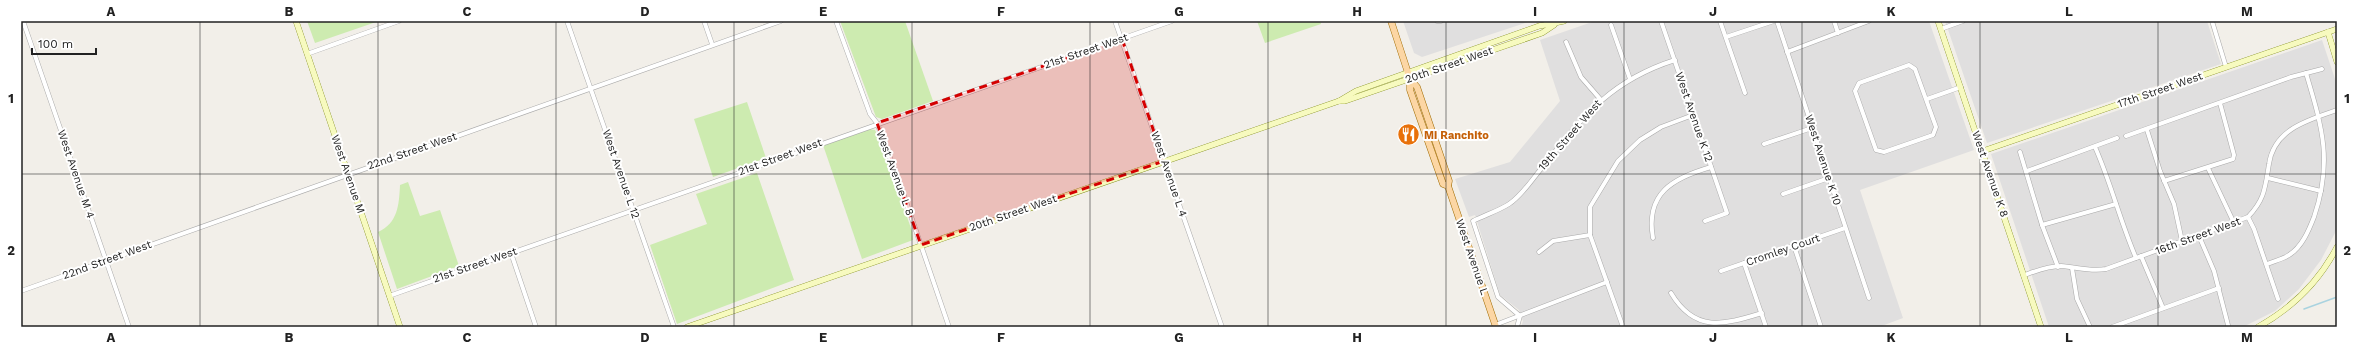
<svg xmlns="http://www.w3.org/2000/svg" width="2358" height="348" font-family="'Work Sans',sans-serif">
<rect width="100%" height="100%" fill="#f2efe9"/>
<g fill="#e0dfdf">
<polygon points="1403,21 1531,21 1422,57 1414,53"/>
<polygon points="1595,21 1929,21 1974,150 1860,190 1903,318 1879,327 1521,327 1523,321 1519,310 1500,295 1475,215 1469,217 1455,179 1510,162 1560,101 1540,40"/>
<polygon points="1945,21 2207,21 2221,64 1987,143"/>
<polygon points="2322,40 2337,85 2337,229 2321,260 2299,289 2275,311 2243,327 2049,327 1991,154"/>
</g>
<g fill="#cdebb0">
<polygon points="307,21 379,21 315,43"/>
<polygon points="840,21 905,21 933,101 882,119 876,117"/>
<polygon points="1257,21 1320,21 1321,24 1265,43"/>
<polygon points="747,102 766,158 713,177 694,119"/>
<polygon points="869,129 875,130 881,143 912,231 913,240 862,259 823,145"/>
<polygon points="757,173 794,280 677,324 650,245 707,224 696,194"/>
<path d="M408,182L420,216L440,210L459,266L397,289L378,232C398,223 399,205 400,185Z"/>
</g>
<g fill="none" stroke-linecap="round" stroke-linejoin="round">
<polyline stroke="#aad3df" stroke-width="1.5" points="2304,309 2337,297"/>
<defs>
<g id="street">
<polyline points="23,21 129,327"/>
<polyline points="567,21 674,327"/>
<polyline points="704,21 712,44"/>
<polyline points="836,21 870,114 877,123 901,187 949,327"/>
<polyline points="1115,21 1222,327"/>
<polyline points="1437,21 1441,21"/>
<polyline points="1661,21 1727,213 1705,221"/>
<polyline points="1720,21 1745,93"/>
<polyline points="1777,21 1869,298"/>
<polyline points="1834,21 1838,33"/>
<polyline points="2212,21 2226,67"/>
<polyline points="1611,25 1630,79"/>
<polyline points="1941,29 1963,21"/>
<polyline points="1726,37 1774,21"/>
<polyline points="1566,42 1581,77 1601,100"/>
<polyline points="1787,52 1869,21"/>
<polyline points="307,54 399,21"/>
<polygon points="1909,65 1915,69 1936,127 1933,135 1884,152 1876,150 1855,91 1859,83"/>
<polyline points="1927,99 1961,87"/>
<polyline points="2147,130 2160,171 2174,204 2182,241"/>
<polyline points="2126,136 2291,77 2322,69"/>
<polyline points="1764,144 1812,128"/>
<path d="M2095,147C2111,183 2120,221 2136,258"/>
<polyline points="2020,152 2042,225 2058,267"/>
<polyline points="2208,168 2234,223"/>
<polyline points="2027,171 2117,138"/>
<polyline points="2268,178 2321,191"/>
<polyline points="2164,181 2233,159 2234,155 2220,103"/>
<polyline points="1783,194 1829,178"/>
<polyline points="2248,217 2254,229 2278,299"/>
<polyline points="2042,225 2116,204"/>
<polyline points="2199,236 2214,271 2228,325"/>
<path d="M1653,238C1645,193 1673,178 1711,167"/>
<polyline points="1794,246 1821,327"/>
<polyline points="1539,252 1553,241 1590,235"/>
<polyline points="511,253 536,327"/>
<polyline points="2141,256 2163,308"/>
<polyline points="1744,263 1766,327"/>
<path d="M2267,264C2274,261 2283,259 2289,255C2302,247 2309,230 2314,217C2333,161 2322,127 2306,73"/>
<polyline points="2072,268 2077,299 2090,327"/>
<polyline points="1721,271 1845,228"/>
<path d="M2024,275C2036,271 2048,266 2061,266C2077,267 2090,272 2106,269L2248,217C2265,199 2265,188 2269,164C2274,129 2308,120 2337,110"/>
<polyline points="21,291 781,21"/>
<path d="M1671,293C1695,333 1723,325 1762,313"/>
<polyline points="389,296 1172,21"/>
<polyline points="1495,325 1607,282"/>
<path d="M1517,327L1520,316L1498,297L1473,221C1485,215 1498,211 1509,204C1524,194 1534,176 1546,163C1585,114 1612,80 1675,60"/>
<polyline points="1623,327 1590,235 1590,207 1618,161 1640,140 1661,127 1693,115"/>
<polyline points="2112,327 2219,288"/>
</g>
<g id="secondary">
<polyline points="296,21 400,327"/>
<polyline points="1938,21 2041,327"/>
<polyline points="2328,32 2337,62"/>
<polyline points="1339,101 1345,101 1542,33 1554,25"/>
<polyline points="1983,151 2337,29"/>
<polyline points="687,327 1339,101 1356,91 1539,26 1564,21"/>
<path d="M2258,327C2292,308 2319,282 2337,247"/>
</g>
<g id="primary">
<polyline points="1391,21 1410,79 1410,90 1443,184 1448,186"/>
<polyline points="1410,79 1417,87 1449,181 1448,186 1496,327"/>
</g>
</defs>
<use href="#street" stroke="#a9a9a9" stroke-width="5"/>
<use href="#secondary" stroke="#707d05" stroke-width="6"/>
<use href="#primary" stroke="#a06b00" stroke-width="7"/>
<use href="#street" stroke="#fff" stroke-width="4"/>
<use href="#secondary" stroke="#f7fabf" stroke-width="5.5"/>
<use href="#primary" stroke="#fcd6a4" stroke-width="6"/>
</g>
<path fill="#d40000" fill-opacity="0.2" stroke="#d40000" stroke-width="3" stroke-dasharray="8 5" stroke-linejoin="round" d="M1122,39L1164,161L921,245L877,123Z"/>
<path fill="none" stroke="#222" stroke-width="1" stroke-opacity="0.55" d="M200,21V327M378,21V327M556,21V327M734,21V327M912,21V327M1090,21V327M1268,21V327M1446,21V327M1624,21V327M1802,21V327M1980,21V327M2158,21V327M21,174H2337"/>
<defs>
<symbol id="restaurant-disc" viewBox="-11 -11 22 22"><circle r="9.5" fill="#e8710a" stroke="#fff"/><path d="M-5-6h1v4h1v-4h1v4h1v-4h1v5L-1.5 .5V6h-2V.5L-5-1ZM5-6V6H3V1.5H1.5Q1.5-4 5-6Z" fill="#fff"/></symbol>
</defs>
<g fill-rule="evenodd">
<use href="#restaurant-disc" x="1396" y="122" width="25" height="25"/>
</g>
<g text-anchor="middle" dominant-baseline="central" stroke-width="4" stroke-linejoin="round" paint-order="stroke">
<g font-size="11" fill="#222" stroke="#fff">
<text transform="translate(1086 51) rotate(-19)">21st Street West</text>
<text transform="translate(1449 65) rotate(-19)">20th Street West</text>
<text transform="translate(2160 90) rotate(-19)">17th Street West</text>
<text transform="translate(1694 117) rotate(71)">West Avenue K 12</text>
<text transform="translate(1570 135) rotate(-49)">19th Street West</text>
<text transform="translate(412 151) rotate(-19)">22nd Street West</text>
<text transform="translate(780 157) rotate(-20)">21st Street West</text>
<text transform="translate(1823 160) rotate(72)">West Avenue K 10</text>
<text transform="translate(895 173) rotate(70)">West Avenue L 8</text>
<text transform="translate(76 174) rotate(71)">West Avenue M 4</text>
<text transform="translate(348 174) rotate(71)">West Avenue M</text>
<text transform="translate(621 174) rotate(71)">West Avenue L 12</text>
<text transform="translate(1169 174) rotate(71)">West Avenue L 4</text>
<text transform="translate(1990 174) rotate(71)">West Avenue K 8</text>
<text transform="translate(1013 213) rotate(-19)">20th Street West</text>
<text transform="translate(2198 236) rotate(-20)">16th Street West</text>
<text transform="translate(1783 250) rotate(-19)">Cromley Court</text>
<text transform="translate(1472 257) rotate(71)">West Avenue L</text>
<text transform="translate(107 260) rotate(-20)">22nd Street West</text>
<text transform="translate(475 265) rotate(-19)">21st Street West</text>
</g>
<g font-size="11" font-weight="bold" fill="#c56008" stroke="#fff" text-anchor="start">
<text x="1424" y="135">Mi Ranchito</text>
</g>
</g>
<rect width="2358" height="348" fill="none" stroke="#ffffff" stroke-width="44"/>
<path d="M32 48v6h64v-6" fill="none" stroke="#222222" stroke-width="2"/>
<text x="38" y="48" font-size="12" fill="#222222" stroke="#ffffff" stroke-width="3" paint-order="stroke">100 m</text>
<rect x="22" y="22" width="2314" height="304" fill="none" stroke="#222" stroke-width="1.5"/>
<g font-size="13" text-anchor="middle" font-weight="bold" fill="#222">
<text x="111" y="16">A</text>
<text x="289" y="16">B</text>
<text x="467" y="16">C</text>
<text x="645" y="16">D</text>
<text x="823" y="16">E</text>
<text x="1001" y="16">F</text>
<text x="1179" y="16">G</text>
<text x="1357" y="16">H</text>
<text x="1535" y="16">I</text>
<text x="1713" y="16">J</text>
<text x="1891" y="16">K</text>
<text x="2069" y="16">L</text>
<text x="2247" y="16">M</text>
<text x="11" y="103">1</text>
<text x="2347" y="103">1</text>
<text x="11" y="255">2</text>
<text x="2347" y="255">2</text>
<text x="111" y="342">A</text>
<text x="289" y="342">B</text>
<text x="467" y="342">C</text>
<text x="645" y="342">D</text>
<text x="823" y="342">E</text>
<text x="1001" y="342">F</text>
<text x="1179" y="342">G</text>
<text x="1357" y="342">H</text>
<text x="1535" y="342">I</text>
<text x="1713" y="342">J</text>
<text x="1891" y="342">K</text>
<text x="2069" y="342">L</text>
<text x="2247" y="342">M</text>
</g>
</svg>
